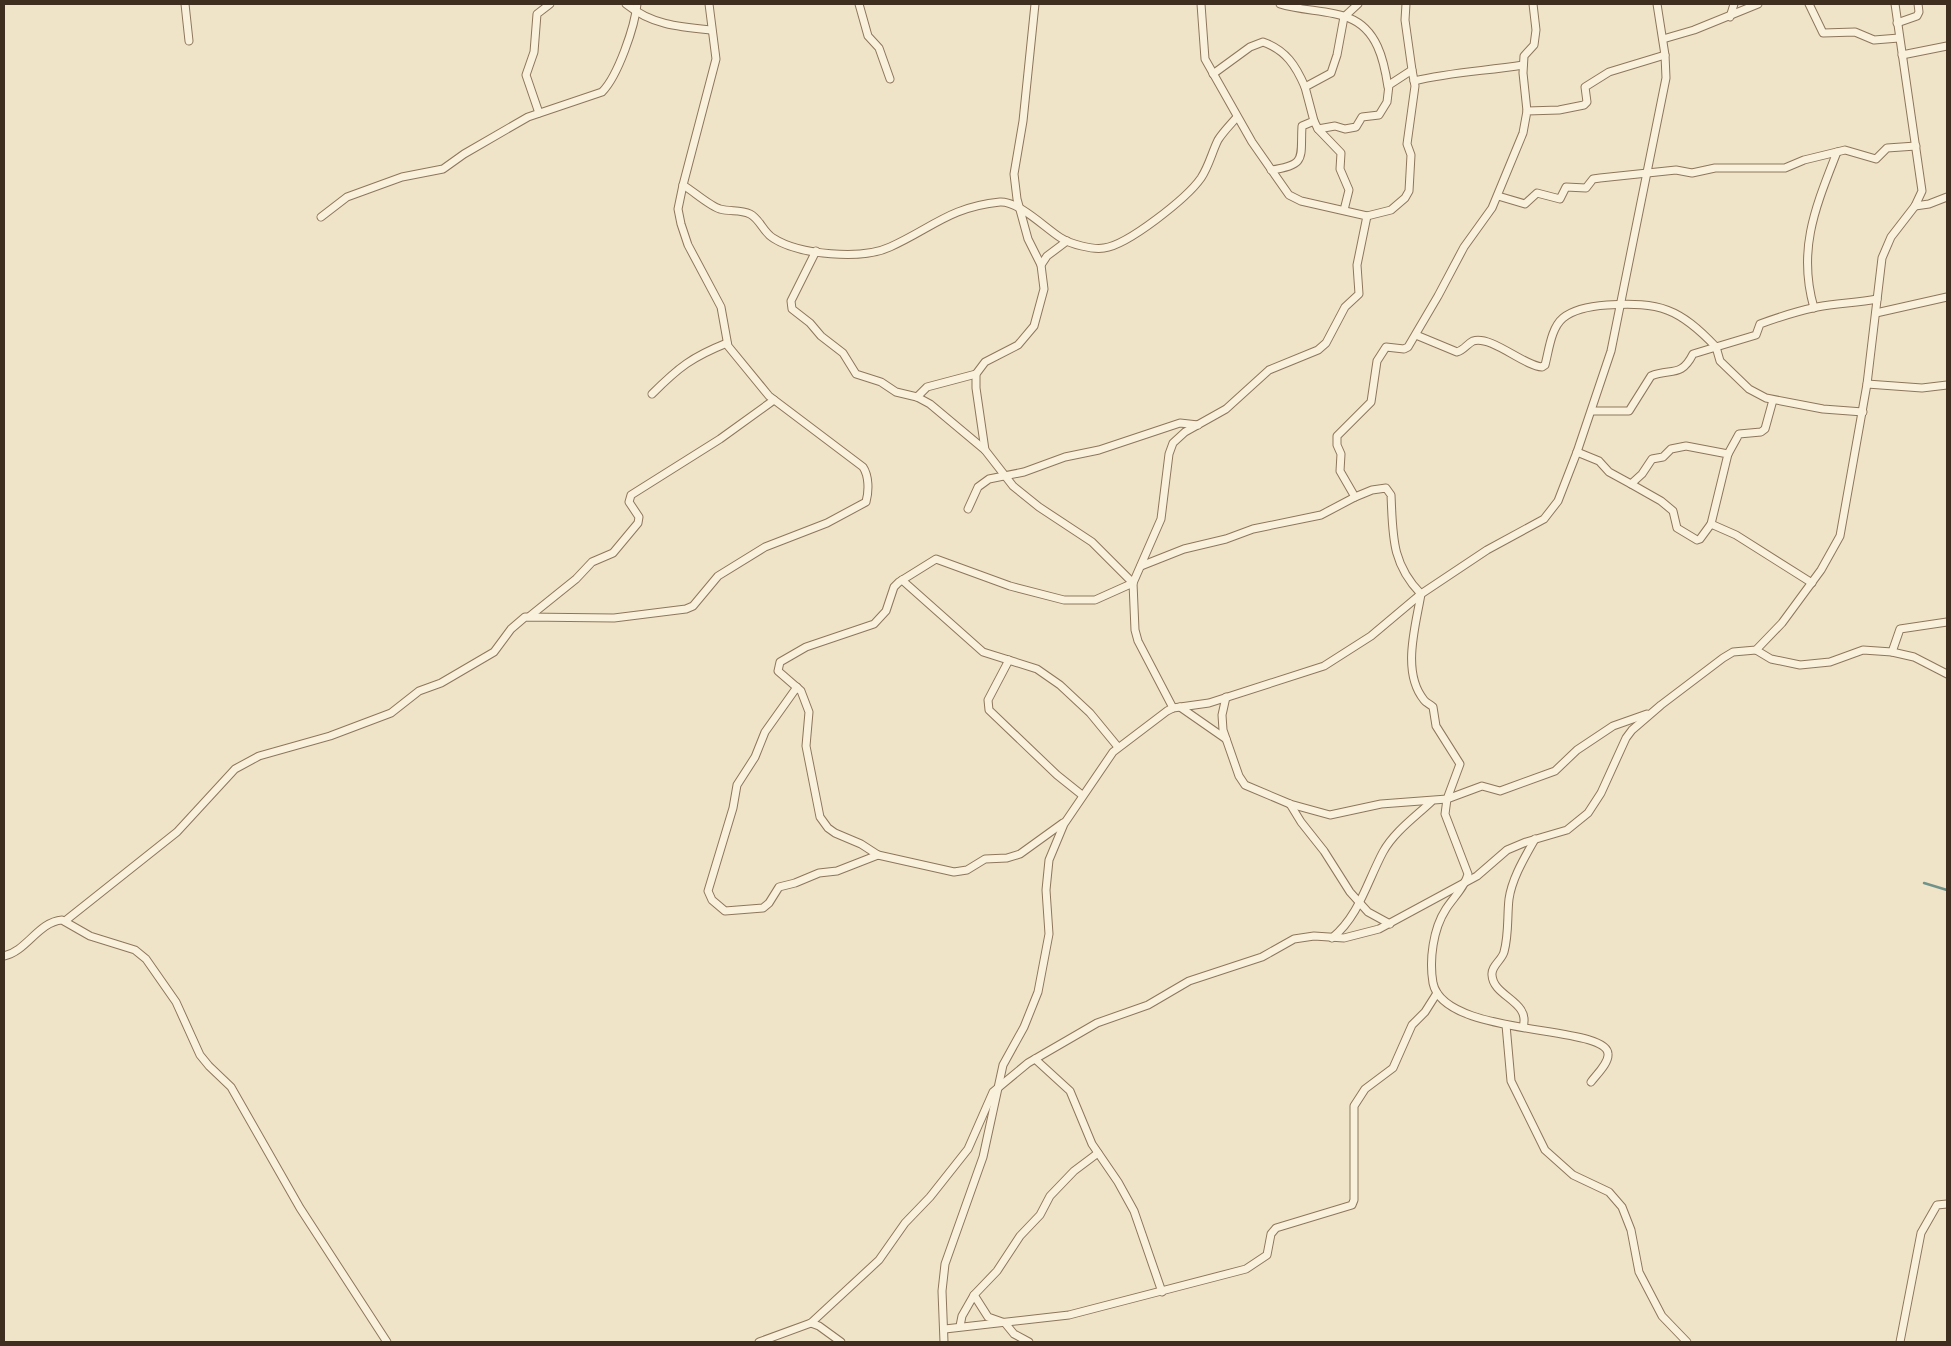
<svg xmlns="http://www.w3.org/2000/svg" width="1951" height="1346" font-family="Lora,serif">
<rect width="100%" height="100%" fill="#f0e4c8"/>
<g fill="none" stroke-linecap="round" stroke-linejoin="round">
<polyline stroke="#6f938a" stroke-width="2.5" points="1924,883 1947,890"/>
<defs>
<g id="minor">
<polyline points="185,4 189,41"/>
<path d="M626,4C652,25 679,27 711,30"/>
<polyline points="859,4 868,36 879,48 890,79"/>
<polyline points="1035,4 1023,121 1014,174 1017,199 1028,239 1041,265"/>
<path d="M1280,4C1302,11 1330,10 1349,18C1377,29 1384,60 1388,87"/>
<polyline points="1809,4 1823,33 1855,32 1874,40 1899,38"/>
<polyline points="1730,17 1734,4"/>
<polyline points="1897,23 1917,16 1919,12 1918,4"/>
<polyline points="1663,39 1694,30 1758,4"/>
<polyline points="1902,55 1947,46"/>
<path d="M1213,74L1250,47L1263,42C1286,50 1296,66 1305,87"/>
<path d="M1414,81C1451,72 1486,71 1523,65"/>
<polyline points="1527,111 1523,73 1524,56 1534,45 1536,30 1533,4"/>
<polyline points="539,113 526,75 534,52 537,14 550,4"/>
<polyline points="1314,121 1318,129 1335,126 1345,129 1356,127 1362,117 1379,115 1387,102 1389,85 1412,70 1405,20 1406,4"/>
<polyline points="1318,129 1341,153 1340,169 1349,190 1344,210"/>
<path d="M1271,170C1308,165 1300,157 1302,126L1314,121L1305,87L1331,73L1337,55L1344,17L1358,4"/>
<path d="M683,185C693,191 711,207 720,209C731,212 740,209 750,214C760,219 763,232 773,238C799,255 862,260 890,247C932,228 950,207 1000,202C1019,201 1045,228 1061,238C1070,244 1093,250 1104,248C1128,245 1187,198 1201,178C1209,166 1212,152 1218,140C1223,132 1231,124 1237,117"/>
<polyline points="1498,196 1525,204 1537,193 1560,199 1566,187 1586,188 1593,179 1600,178 1676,170 1692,173 1715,168 1785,168 1804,160 1845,150 1876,159 1887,148 1916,146"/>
<polyline points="1915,206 1929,204 1947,197"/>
<polyline points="1367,216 1391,210 1405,198 1409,191 1411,155 1407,144 1415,86 1412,70"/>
<path d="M321,217L347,197L402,177L443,169L464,154L528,117L602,92C618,76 635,26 637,4"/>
<polyline points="816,251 791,301 792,309 810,323 821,336 843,353 856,374 881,382 896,392 917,397 930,404 985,450"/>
<path d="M1814,308C1797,249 1816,206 1837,152"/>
<polyline points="1876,313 1947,297"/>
<path d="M1416,335L1457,352C1464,350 1467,344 1473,341C1491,335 1524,366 1542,367L1545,365C1549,350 1551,328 1563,318C1574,309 1592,306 1607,305C1660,302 1679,308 1716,347L1756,335L1760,324C1779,317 1798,311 1817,307C1837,303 1857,303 1877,299"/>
<polyline points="1867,384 1922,388 1947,385"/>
<path d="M652,394C679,367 692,357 727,343"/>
<polyline points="917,397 927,387 976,374"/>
<path d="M1592,411H1629L1651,376C1671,368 1681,378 1693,354L1716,347L1720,361L1749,389L1766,398L1823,409L1863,412"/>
<polyline points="1577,452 1599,461 1609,472 1631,484 1642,474 1652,459 1663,457 1671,449 1686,446 1728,454 1711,524 1736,535 1812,583"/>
<polyline points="1728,454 1739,434 1761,432 1765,429 1773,400"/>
<polyline points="1631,484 1661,501 1673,511 1677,528 1697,540 1700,539 1711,524"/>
<polyline points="1355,497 1340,471 1341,454 1337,445 1337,436 1371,402 1377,361 1386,347 1404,349 1408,347 1438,296 1464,247 1492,208 1523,133 1527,111 1559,110 1584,105 1587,102 1585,87 1609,72 1665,55"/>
<polyline points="968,509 978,487 989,479 1024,472 1065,457 1099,450 1180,423 1198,425"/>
<path d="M1141,566L1184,549L1226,539L1253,529L1321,515L1355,497L1372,490L1386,488L1391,495C1393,535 1391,563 1421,594C1416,625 1401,672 1424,700C1426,703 1430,704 1433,707L1436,726L1460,764L1447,799L1445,814L1468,874C1465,887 1453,898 1446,909C1433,929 1429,960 1433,983C1444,1038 1607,1024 1608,1054C1609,1063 1596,1075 1591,1082"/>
<polyline points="902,580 983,652 1037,669 1060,685 1090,713 1118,747"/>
<polyline points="530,616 576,579 592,562 613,553 638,523 639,517 629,502 631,495 720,439 774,400"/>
<polyline points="1756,650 1771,659 1800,665 1830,662 1863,650 1892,652 1914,657 1947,674"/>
<polyline points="1892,652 1900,629 1947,622"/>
<polyline points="1009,660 988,700 989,710 1057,775 1082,795"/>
<polyline points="797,687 765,732 755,757 737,785 733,808 708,891 712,900 725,911 763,908 769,903 779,887 795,883 819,873 837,871 878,855 954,872 967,870 985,859 1007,858 1020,854 1063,823"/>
<polyline points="1226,697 1222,715 1223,730 1239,776 1245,785 1290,804 1330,815 1381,804 1447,799 1482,786 1500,791 1555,771 1577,750 1613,726 1647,714"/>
<polyline points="1180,707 1226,739"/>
<polyline points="1173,708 1138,641 1135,630 1133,583 1161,519 1169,454 1173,443 1185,432 1226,409 1269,370 1318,350 1326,343 1345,307 1359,294 1357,265 1367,216 1301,201 1289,195 1252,142 1205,59 1201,4"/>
<polyline points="1290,804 1301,822 1324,851 1350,892 1368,912 1390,924"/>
<polyline points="878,855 861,844 835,833 828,828 820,817 806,746 809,712 801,691 778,671 780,662 806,647 874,624 886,611 894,587 899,582 936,559 1010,586 1064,600 1095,600 1133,583 1092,542 1039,507 1013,486 985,450 976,388 976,374 985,362 1018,345 1034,326 1044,289 1041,265 1047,256 1067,241"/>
<path d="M65,921L177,832L235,769L259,756L330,736L391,713L419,691L441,683L494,652L511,629L525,617L614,618L686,609L693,606L718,576L765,547L827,523L866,502C869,491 869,476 863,467L769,396L728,346L721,307L688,245L681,224L678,209L683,185L716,59L709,4"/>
<path d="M1332,938C1359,916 1367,882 1383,852C1394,832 1415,817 1431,802"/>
<path d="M4,956C27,951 38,922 62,920L90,936L135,950L146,959L176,1002L200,1055L209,1066L231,1087L300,1208L387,1342"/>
<polyline points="1506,1025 1511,1081 1545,1150 1573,1175 1609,1192 1622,1207 1631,1230 1639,1272 1662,1316 1687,1342"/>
<path d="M1523,1027C1531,1001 1493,997 1492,975C1491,966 1502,960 1504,952C1509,934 1507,916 1509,899C1512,878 1525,857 1535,839"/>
<polyline points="1035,1059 1070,1091 1092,1144 1118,1182 1134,1211 1162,1292"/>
<polyline points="974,1295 988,1317 1005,1323 1014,1334 1029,1342"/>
<polyline points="811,1323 819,1326 841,1342"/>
<polyline points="960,1326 962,1316 974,1295 997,1271 1020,1236 1040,1215 1050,1196 1074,1171 1098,1153"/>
<polyline points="945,1329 1069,1315 1246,1269 1267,1255 1271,1234 1276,1228 1352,1205 1354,1200 1354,1106 1365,1089 1393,1068 1412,1025 1425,1012 1437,993"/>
<polyline points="759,1342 811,1323 879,1260 905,1223 930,1197 968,1149 993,1092 1028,1063 1097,1023 1148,1005 1189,981 1262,957 1294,939 1314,936 1344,938 1379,929 1477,876 1507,850 1526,842 1567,830 1588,813 1601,793 1626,738 1632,730 1661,705 1723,658 1733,652 1756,650 1782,623 1821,570 1840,536 1867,384 1882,258 1891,237 1915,206 1922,191 1895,4"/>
<polyline points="944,1342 942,1291 945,1264 983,1157 1003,1065 1024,1027 1038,992 1049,934 1046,890 1049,860 1064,824 1113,752 1167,711 1173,708 1209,703 1324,666 1371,636 1421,594 1487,550 1544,519 1558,501 1577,452 1611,351 1666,78 1665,55 1657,4"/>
<polyline points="1900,1342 1921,1233 1937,1205 1947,1204"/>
</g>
</defs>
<use href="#minor" stroke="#8d765c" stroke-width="9"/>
<use href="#minor" stroke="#faf1dc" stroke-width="7"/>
</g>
<rect width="1951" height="1346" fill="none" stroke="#3d2e20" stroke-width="10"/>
</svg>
